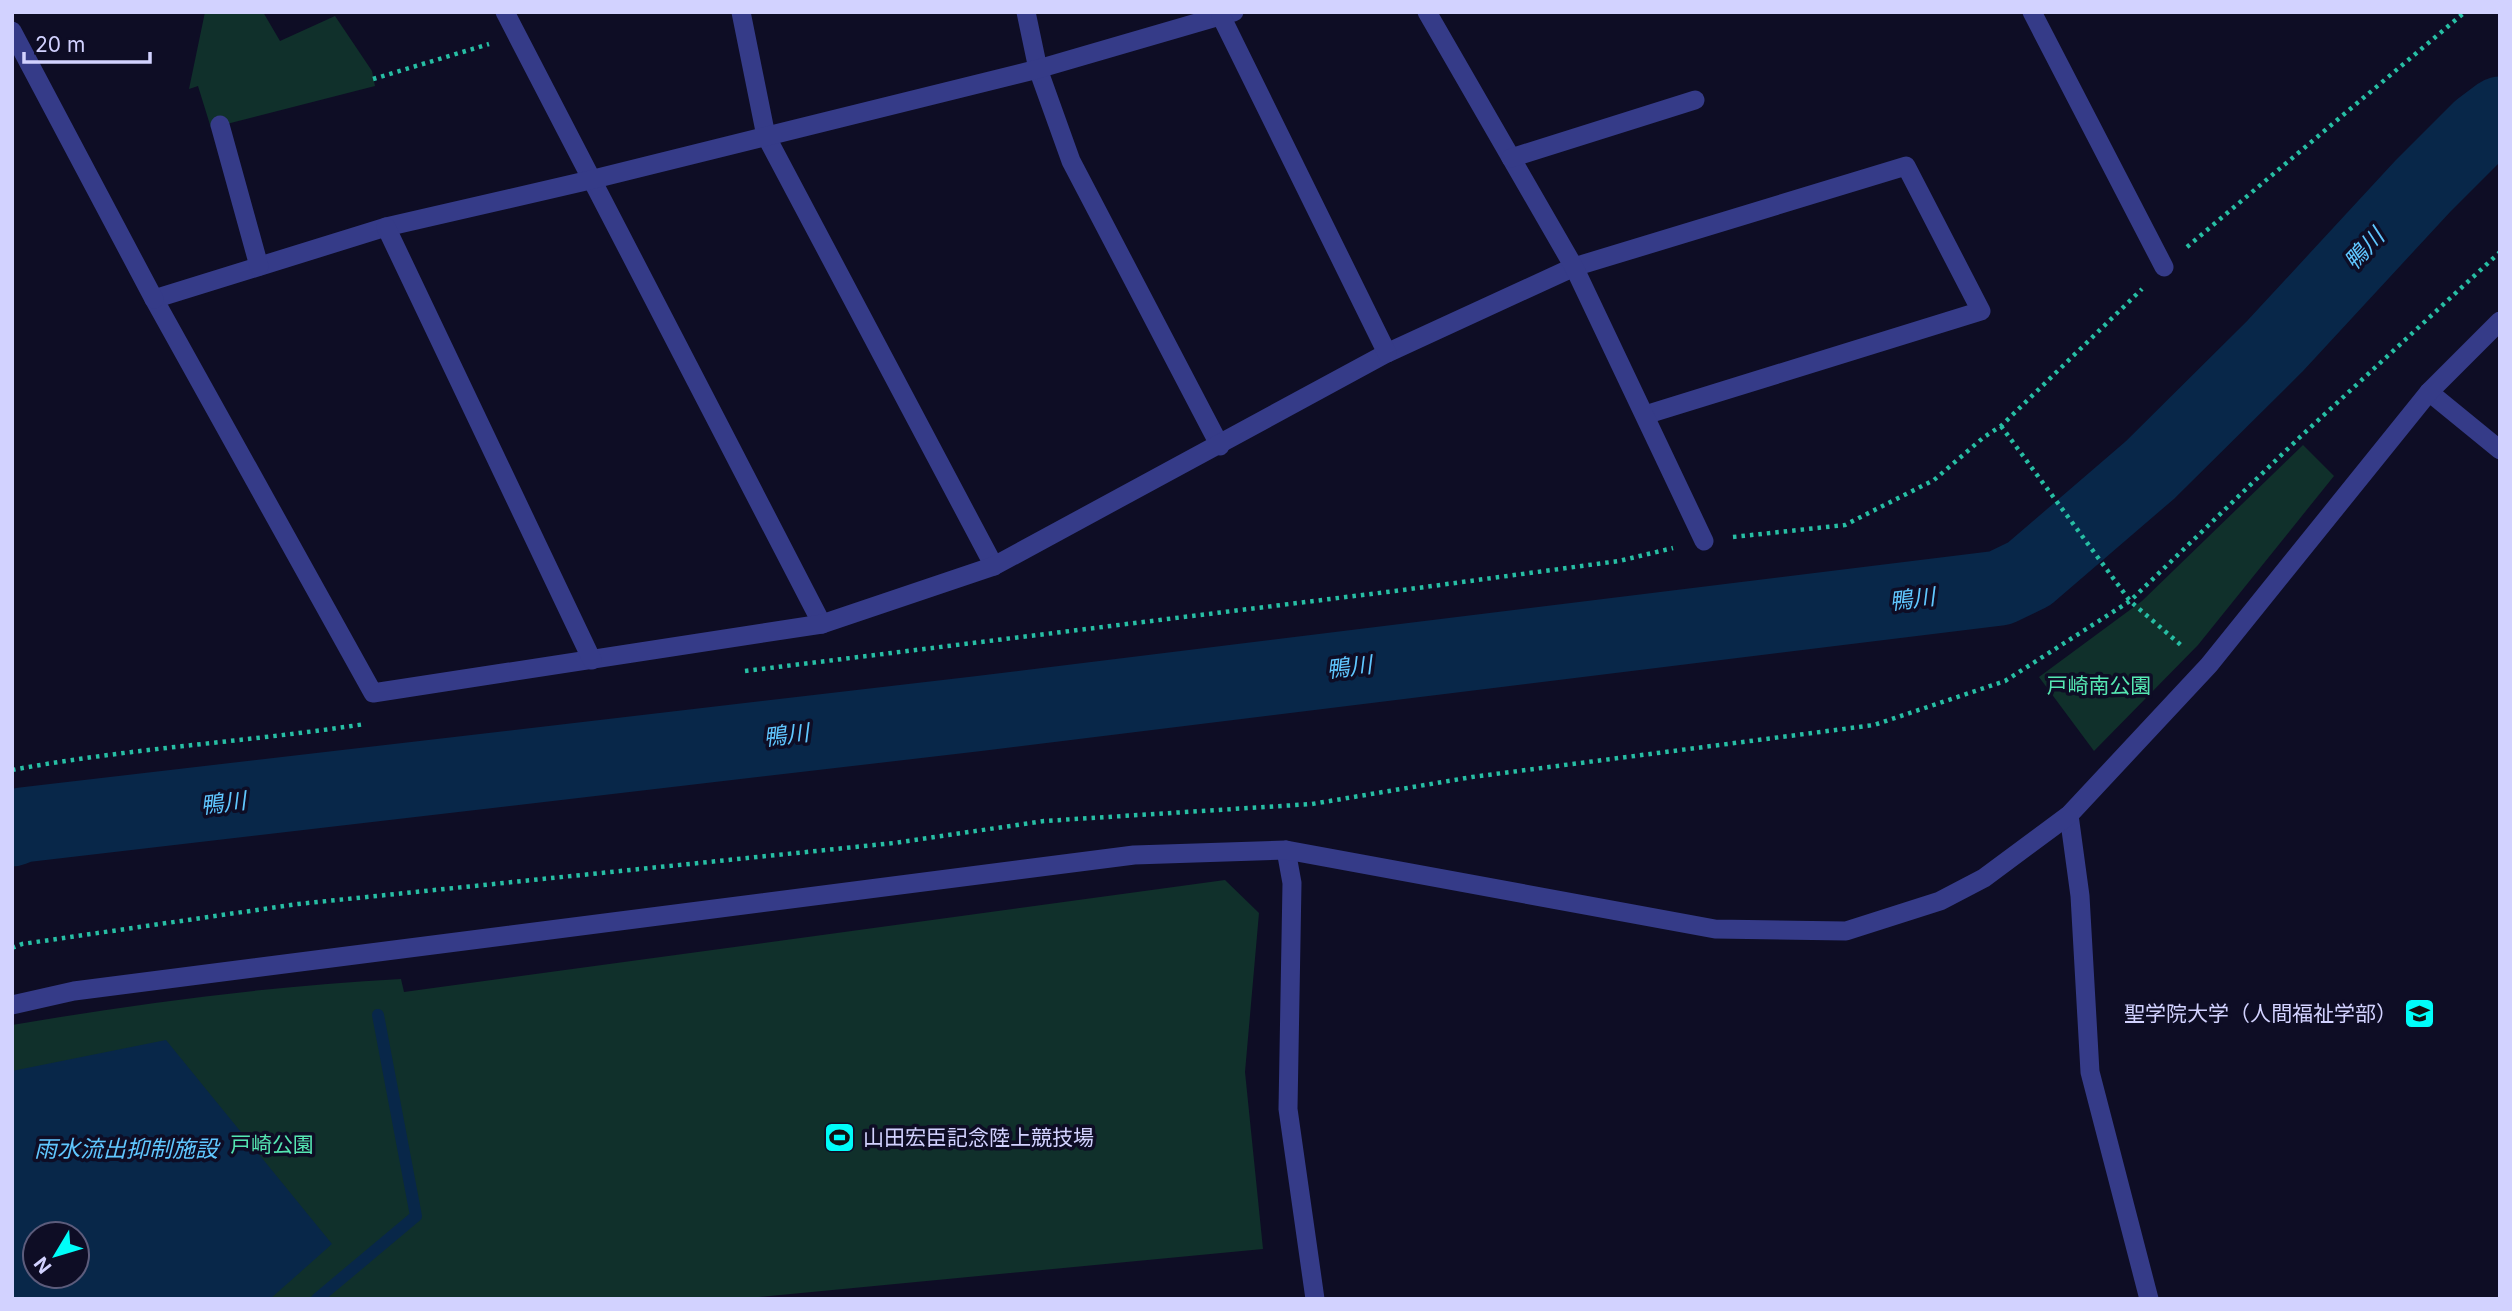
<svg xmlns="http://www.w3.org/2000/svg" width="2512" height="1311" font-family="Inter,'Noto Sans JP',sans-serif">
<rect width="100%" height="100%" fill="#0e0d25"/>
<g fill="#10302b" fill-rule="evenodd">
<polygon points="205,12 263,12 280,41 335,16 372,71 375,86 211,128 198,86 189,89"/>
<polygon points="2303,445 2334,476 2198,645 2094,751 2039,677 2142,601"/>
<path d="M1225,880L1259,913L1245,1072L1263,1249L738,1299H12V1025C141,1003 270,986 401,979L404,992ZM35,1234H77V1276H35Z"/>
</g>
<path fill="#082749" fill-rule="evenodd" d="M166,1040L332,1244L270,1299H12V1071ZM35,1234H77V1276H35Z"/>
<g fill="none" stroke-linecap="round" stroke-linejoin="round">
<polyline stroke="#082749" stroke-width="12" points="317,1299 416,1216 378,1015"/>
<polyline stroke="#082749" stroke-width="75" points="12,829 22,825 975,714 2000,588 2029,574 2150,470 2275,346 2423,186 2480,129 2500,114"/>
<g stroke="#27bea4" stroke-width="4.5" stroke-dasharray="3.5 5" stroke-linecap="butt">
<polyline points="373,79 489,44"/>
<polyline points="2187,247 2465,12"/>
<polyline points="2001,426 2130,601 2182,646"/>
<polyline points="1733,537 1845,525 1934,480 1984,437 2001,426 2142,289"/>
<polyline points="745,671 1395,591 1619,561 1673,548"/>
<path d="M12,770C129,748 248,742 365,724"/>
<polyline points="12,948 22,944 298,904 894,843 1044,821 1312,804 1472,777 1874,725 2005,681 2130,601 2299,438 2500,252"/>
</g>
<g stroke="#353b88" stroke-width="19">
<polyline points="505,12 822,624"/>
<polyline points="741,12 766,136 994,566"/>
<polyline points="1026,12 1038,69 1071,161 1220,446"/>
<polyline points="1234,12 1038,69 590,180 386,227 154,299 373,693 822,624 994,566 1387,353 1574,267 1906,166 1981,311 1645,415"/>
<polyline points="1427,12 1574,267 1704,541"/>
<polyline points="2032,12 2164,267"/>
<polyline points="1221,16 1387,353"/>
<polyline points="12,31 154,299"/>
<polyline points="220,125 259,266"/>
<polyline points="1511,158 1695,100"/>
<polyline points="386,227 592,660"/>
<polyline points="2429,392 2500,450"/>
<polyline points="2069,815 2080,896 2090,1072 2149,1299"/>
</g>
<g stroke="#353b88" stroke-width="19">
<polyline points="1286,850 1292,883 1288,1109 1315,1299"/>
<polyline points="12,1005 74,991 1134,855 1286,850 1715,929 1846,931 1940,901 1984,878 2069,815 2209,665 2429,392 2500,321"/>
</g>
</g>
<defs>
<symbol id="university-square" viewBox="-11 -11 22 22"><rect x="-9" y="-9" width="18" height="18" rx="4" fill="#00fdf9" stroke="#0e0d25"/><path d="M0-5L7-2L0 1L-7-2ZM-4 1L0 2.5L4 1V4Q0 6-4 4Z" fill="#111"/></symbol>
<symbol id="stadium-square" viewBox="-11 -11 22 22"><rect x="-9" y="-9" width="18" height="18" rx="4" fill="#00fdf9" stroke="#0e0d25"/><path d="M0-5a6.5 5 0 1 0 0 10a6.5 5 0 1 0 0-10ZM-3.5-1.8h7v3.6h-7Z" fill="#111"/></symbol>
</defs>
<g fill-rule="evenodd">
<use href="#university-square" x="2402" y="996" width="35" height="35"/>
<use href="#stadium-square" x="822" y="1120" width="35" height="35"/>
</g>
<g text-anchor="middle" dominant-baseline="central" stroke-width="7" stroke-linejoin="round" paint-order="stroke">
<g font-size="21" fill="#55e7b2" stroke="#0e0d25">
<text x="2099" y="685">戸崎南公園</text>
<text x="272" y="1144">戸崎公園</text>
</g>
<g font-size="21" fill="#d2d2ff" stroke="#0e0d25" text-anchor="end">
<text x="2397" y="1013">聖学院大学（人間福祉学部）</text>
<text x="863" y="1137" text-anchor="start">山田宏臣記念陸上競技場</text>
</g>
<g font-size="23" font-style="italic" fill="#60c7ff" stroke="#0e0d25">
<text transform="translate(2364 249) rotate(-47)">鴨川</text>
<text transform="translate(1912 599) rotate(-7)">鴨川</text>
<text transform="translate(1349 667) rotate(-7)">鴨川</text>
<text transform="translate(786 735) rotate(-7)">鴨川</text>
<text transform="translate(223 803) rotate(-7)">鴨川</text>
<text x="126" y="1149">雨水流出抑制施設</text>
</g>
</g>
<rect width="2512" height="1311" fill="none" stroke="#d2d2ff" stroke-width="28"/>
<g transform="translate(56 1255) rotate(232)"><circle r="33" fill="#0e0d25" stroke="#5c5c7c" stroke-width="2"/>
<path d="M0-5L12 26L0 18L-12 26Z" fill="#00fdf9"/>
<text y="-10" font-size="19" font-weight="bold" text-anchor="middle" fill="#d2d2ff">N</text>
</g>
<path d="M24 52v10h126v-10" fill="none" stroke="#d2d2ff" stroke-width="3.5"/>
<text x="35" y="52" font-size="21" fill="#d2d2ff" stroke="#0e0d25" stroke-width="5" paint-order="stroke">20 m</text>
</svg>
